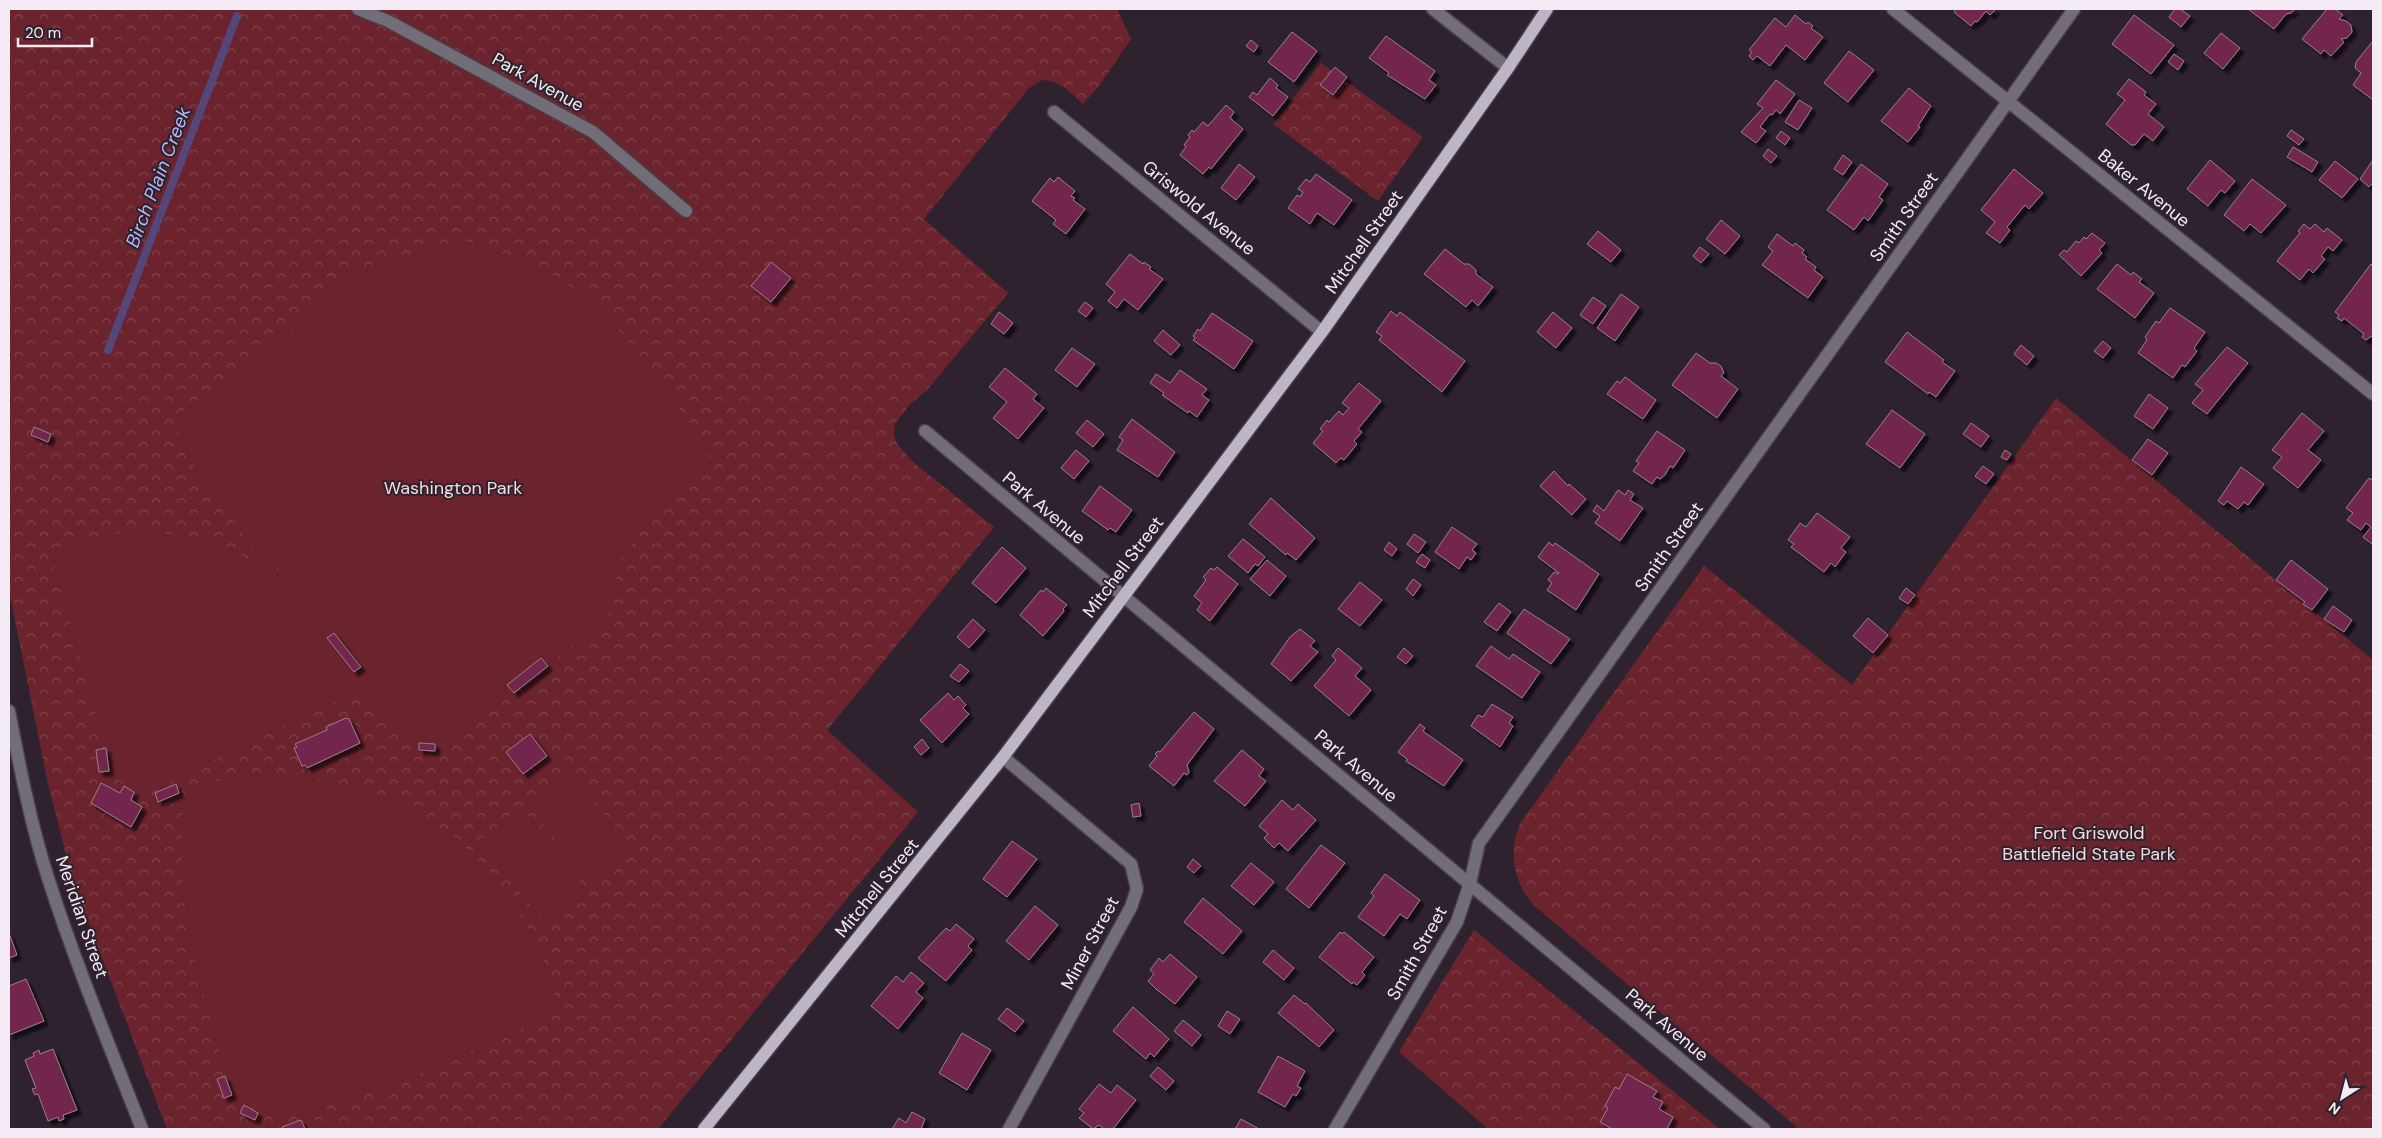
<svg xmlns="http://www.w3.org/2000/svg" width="2382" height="1138" font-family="'DM Sans',sans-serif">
<defs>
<pattern id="park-crowns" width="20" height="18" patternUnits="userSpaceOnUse" patternTransform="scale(1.25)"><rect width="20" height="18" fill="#6b232d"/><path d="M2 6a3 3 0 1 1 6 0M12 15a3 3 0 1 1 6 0" fill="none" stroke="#81434c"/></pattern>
<filter id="shadow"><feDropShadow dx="4.5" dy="4.5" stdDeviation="1" flood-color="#0009"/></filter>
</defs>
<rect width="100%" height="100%" fill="#2f222f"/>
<g fill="url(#park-crowns)">
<path d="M9,9H1117L1131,39L1099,86L1083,104C1070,92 1060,81 1042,80L1029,88L924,219L1008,293L927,390L909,405L895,424L894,435L897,444L913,462L994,527L827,730L918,812L658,1129H167L73,882L48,784L9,591Z"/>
<polygon points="1321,63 1423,137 1378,201 1273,124"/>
<path d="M2056,398L2373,660V1129H1799L1537,908C1514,887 1507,850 1521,822L1704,566L1852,685Z"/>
<polygon points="1474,930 1720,1129 1488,1129 1399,1052"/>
</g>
<g fill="#6b232d">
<path d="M466,241L540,268L599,304L712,451L622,554L607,619L475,723L443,744L411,740L381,713L362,688L154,789L143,791L113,777L50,549C71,544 92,536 113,534C164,528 221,539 263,568C272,575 280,584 288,592L289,582L273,561L261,557L200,478L172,420L292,331C316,280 344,273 395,259C419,253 442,247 466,241Z"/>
<polygon points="568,769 633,850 591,884 526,803"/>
<path d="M257,774C306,777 356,783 401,804C478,839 544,929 559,1012L396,1084L279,1120L233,1098C214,1031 191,964 183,893C180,863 182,832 183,801C206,782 228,776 257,774Z"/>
<polygon points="521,808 586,889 544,922 479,842"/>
</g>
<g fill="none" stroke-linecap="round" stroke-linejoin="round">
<polyline stroke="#55467a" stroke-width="8" points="108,350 237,16"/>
</g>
<g fill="#73274d" stroke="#968089" filter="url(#shadow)">
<polygon points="1956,9 1996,9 1990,15 1986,11 1977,22 1975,21 1971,26 1954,12"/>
<polygon points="2175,9 2180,9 2190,16 2181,27 2169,17"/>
<polygon points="2248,9 2295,9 2291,13 2286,14 2274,29"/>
<polygon points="2327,9 2335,9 2343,15 2339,19 2346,21 2351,25 2352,32 2347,38 2341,39 2344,42 2331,56 2324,50 2321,54 2302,39"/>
<polygon points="1795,15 1806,24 1808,22 1813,26 1811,28 1823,37 1805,60 1786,45 1770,66 1757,56 1753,60 1749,56 1752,52 1749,50 1775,18 1786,27"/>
<polygon points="2134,15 2174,45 2151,74 2112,44"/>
<polygon points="1292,32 1317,51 1294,82 1268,62"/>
<polygon points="2221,33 2240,48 2223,69 2204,53"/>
<polygon points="1386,36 1435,71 1429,80 1436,85 1425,99 1387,75 1389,73 1369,58"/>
<polygon points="1251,40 1258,46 1254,52 1246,46"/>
<polygon points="2373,41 2373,100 2353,85 2361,73 2355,68 2356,62"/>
<polygon points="1849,51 1874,70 1848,102 1824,83"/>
<polygon points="2174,54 2184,61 2178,70 2168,62"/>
<polygon points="1335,67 1347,77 1333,95 1320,85"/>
<polygon points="1270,78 1278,85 1276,88 1288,97 1273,116 1249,97 1253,92 1257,95"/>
<polygon points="2129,79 2146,92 2144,95 2156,104 2148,114 2164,127 2153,141 2144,134 2135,145 2131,145 2106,124 2125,100 2117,94"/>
<polygon points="1776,80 1795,94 1780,114 1776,110 1772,115 1770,114 1760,127 1766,131 1756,143 1741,132 1763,108 1757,104"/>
<polygon points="1909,88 1931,106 1918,126 1920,127 1908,142 1881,121"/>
<polygon points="1799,100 1812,108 1798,130 1785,122"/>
<polygon points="1226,105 1234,112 1230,118 1243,129 1211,169 1209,167 1203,174 1180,155 1186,147 1184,145 1190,137 1188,135 1192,130 1194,132 1203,122 1208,126"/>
<polygon points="2291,130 2304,139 2299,145 2287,136"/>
<polygon points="1781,131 1790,138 1785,145 1776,138"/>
<polygon points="2293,147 2318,162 2312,172 2287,157"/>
<polygon points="1768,149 1777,156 1771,163 1763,156"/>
<polygon points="1843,155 1852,162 1843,175 1834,169"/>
<polygon points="2210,160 2235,181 2225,193 2221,190 2208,206 2187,189"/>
<polygon points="2373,160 2373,183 2369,187 2360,179"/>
<polygon points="2335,161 2358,179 2342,198 2319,180"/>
<polygon points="1239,164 1255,177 1236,200 1221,188"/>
<polygon points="1861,164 1888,184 1879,197 1883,200 1868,221 1864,217 1854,230 1827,210"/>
<polygon points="2014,169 2043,193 2029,209 2025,205 2007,227 2010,230 2000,243 1986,233 1995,222 1981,210"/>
<polygon points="1316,174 1352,200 1334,225 1317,213 1310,224 1288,208 1297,195 1300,197 1303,192 1298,189 1306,179 1310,182"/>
<polygon points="1058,177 1075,191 1071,196 1075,198 1073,200 1085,209 1066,234 1053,224 1056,220 1032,201 1050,178 1054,182"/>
<polygon points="2252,179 2286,205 2261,233 2250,224 2244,231 2224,215"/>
<polygon points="1721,220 1740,236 1725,254 1706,239"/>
<polygon points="2304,224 2310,229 2315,224 2324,232 2327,228 2342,240 2333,251 2328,247 2321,256 2325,259 2313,273 2309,269 2300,280 2277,261 2300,233 2298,231"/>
<polygon points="1598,231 1621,250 1611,262 1587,244"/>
<polygon points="2092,233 2105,243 2099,250 2102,253 2081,276 2059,255 2064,250 2067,252 2076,241 2079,243 2084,237 2086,239"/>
<polygon points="1777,234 1793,246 1795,243 1804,250 1802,253 1807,257 1805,259 1816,267 1814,270 1823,277 1808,298 1762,265 1773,251 1768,247"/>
<polygon points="1700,247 1709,254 1701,263 1693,256"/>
<polygon points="1445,249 1464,264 1469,264 1476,270 1476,274 1493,287 1478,306 1472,300 1466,307 1424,274"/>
<polygon points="1130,254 1143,264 1144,262 1151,267 1149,269 1163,279 1138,310 1124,299 1117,308 1108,301 1115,292 1106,284"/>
<polygon points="771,262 791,278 771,302 751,286"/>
<polygon points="2117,264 2131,275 2133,272 2142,279 2139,282 2154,293 2135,318 2097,289"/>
<polygon points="2371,264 2373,266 2373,335 2366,340 2362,337 2364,334 2344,318 2342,321 2337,318 2339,315 2335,312"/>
<polygon points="1621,294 1639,307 1615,341 1597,328"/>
<polygon points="1593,297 1606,306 1593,324 1580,315"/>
<polygon points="1085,302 1093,308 1086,317 1078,311"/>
<polygon points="2170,308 2205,332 2194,348 2197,351 2185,367 2182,365 2173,378 2138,353 2147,340 2145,337 2156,321 2159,323"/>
<polygon points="1391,311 1397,316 1400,312 1465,361 1442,392 1379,340 1382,336 1376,332"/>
<polygon points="999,312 1013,323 1004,334 991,324"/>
<polygon points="1553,312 1572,328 1556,348 1537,332"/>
<polygon points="1212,313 1253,341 1234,369 1193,340 1195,338 1193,336 1198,329 1200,331"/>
<polygon points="1163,330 1180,345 1171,355 1154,341"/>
<polygon points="1907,332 1944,360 1942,362 1955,371 1936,397 1929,392 1928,394 1885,362"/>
<polygon points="2103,341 2111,348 2103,358 2094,351"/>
<polygon points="2021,345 2034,356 2027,365 2014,354"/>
<polygon points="2227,347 2248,363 2207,414 2192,403 2203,390 2195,384"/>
<polygon points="1072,348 1095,364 1077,387 1055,370"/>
<polygon points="1696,353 1710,363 1716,363 1721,366 1724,373 1721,376 1738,389 1717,418 1672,385"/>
<polygon points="1005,368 1037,394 1033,399 1044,408 1018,439 993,418 1007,402 989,387"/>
<polygon points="1180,370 1207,389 1202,395 1209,400 1197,417 1189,411 1188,413 1162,395 1164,393 1150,383 1156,374 1170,383"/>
<polygon points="1625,377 1656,400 1643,419 1607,394 1617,381 1620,383"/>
<polygon points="1359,383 1381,401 1358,429 1362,432 1354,441 1357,444 1344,460 1341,458 1336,463 1313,443 1323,431 1320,429 1327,420 1329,422 1339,411 1343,415 1349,408 1342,403"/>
<polygon points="2149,394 2168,408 2153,429 2134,416"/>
<polygon points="1892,410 1925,434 1900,468 1866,444"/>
<polygon points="2302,413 2324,431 2308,450 2321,460 2298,488 2273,468 2282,457 2272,450"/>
<polygon points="1132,419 1175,452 1158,477 1117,450 1123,440 1119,437"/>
<polygon points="1087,420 1104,434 1093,447 1076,433"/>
<polygon points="1971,423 1989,436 1981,447 1963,434"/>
<polygon points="34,427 51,434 48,442 31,435"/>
<polygon points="1657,431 1685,450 1673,468 1670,466 1665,475 1660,479 1657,477 1652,484 1633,471 1639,463 1636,461"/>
<polygon points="2148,439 2168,453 2152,475 2132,460"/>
<polygon points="1076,450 1089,461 1074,479 1061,468"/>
<polygon points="2005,450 2011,454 2007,460 2001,457"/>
<polygon points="1983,466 1994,474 1986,484 1975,476"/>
<polygon points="2241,467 2264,484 2248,505 2244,502 2238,509 2227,501 2224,505 2218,501"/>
<polygon points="1554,471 1568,486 1569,484 1586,499 1572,515 1540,486"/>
<polygon points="2373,477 2373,545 2363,537 2371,527 2366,523 2361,530 2347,520 2353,513 2346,508 2369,478 2371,480"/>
<polygon points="1100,486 1132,510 1116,532 1110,528 1108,530 1082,511"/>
<polygon points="1618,490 1625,495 1628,490 1634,494 1630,500 1643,508 1620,541 1595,523 1600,516 1593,511 1597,505 1604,511"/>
<polygon points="1271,498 1315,538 1296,560 1287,553 1286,555 1249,524"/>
<polygon points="1817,513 1850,537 1841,548 1846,552 1835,567 1831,563 1824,572 1791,547 1794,544 1788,540 1800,523 1806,527"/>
<polygon points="1452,527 1477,544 1472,550 1476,553 1471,560 1467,557 1459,569 1435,552"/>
<polygon points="1414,534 1426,542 1418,553 1407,544"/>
<polygon points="1243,539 1265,557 1258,566 1255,564 1248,573 1228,556"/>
<polygon points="1389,542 1397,549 1392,556 1384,550"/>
<polygon points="1549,542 1553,546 1555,543 1599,574 1576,610 1547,590 1552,583 1548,580 1554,572 1558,574 1559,573 1538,557"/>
<polygon points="1002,547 1026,568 996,603 972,583"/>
<polygon points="1422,554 1430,560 1425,568 1416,562"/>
<polygon points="1267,560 1286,576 1270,596 1250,579"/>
<polygon points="2291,560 2328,589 2312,610 2303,604 2305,602 2276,580"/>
<polygon points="1217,567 1238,584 1210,621 1197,610 1202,603 1194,596 1206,580 1203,577 1211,568 1214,570"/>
<polygon points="1413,579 1421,585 1413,596 1406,589"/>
<polygon points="1360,582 1382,600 1360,626 1338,609"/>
<polygon points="1046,588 1067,605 1063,609 1064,611 1043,636 1020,615 1041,590 1043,592"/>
<polygon points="1906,588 1915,595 1908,604 1899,598"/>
<polygon points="1499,603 1511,612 1497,631 1484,622"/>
<polygon points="2333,606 2352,620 2344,632 2324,619"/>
<polygon points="1524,609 1570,639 1551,664 1507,633"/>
<polygon points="1868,618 1888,635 1873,653 1853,636"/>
<polygon points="973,619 985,630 969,648 957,637"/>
<polygon points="1300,629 1315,641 1310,646 1318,652 1291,681 1271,664 1290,637"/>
<polygon points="334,633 361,667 354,672 327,638"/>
<polygon points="1491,646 1509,659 1513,654 1540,672 1522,698 1476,666"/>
<polygon points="1338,648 1362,668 1355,676 1371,690 1349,716 1314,686 1336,660 1332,656"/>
<polygon points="1404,648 1413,656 1406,664 1397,657"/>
<polygon points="541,658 548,666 514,693 507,685"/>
<polygon points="960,664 969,671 959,682 950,676"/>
<polygon points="948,693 954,700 958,696 966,705 963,708 969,714 942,743 920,720"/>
<polygon points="1492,704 1513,717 1509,723 1513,726 1500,747 1471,726 1478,715 1483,717"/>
<polygon points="1194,712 1214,729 1187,765 1189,772 1187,775 1184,773 1174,786 1149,766 1157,756 1155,754 1158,751 1160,752"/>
<polygon points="346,718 349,719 360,743 307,768 305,765 302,766 294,748 297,747 295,744 327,730 326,727"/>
<polygon points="1420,724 1425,728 1423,731 1463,760 1444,786 1406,761 1407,759 1398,752"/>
<polygon points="530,734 547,756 523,774 506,752"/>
<polygon points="922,739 929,748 921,755 914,747"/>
<polygon points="419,743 435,744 435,751 419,750"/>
<polygon points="106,748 109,771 99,772 96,750"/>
<polygon points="1242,750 1264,769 1259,776 1266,781 1245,806 1214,781"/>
<polygon points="101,783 120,793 124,786 134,792 131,800 142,807 131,827 91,803"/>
<polygon points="176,784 179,793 158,802 155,793"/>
<polygon points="1282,800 1293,810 1298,804 1316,820 1288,851 1279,843 1274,848 1264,838 1268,834 1259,826"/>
<polygon points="1139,803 1141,816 1133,817 1131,805"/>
<polygon points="1012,841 1037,859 1007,897 983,879"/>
<polygon points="1321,845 1345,863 1309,908 1286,889"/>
<polygon points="1193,859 1201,866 1194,873 1187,867"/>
<polygon points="1251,863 1274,882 1254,905 1231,886"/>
<polygon points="1385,874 1420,900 1407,919 1400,914 1384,936 1358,917 1374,896 1371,893"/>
<polygon points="1203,898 1242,931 1223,954 1184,922"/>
<polygon points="1035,906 1058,925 1029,960 1006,941"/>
<polygon points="956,924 974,939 968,946 972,950 946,981 918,958 946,928 950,931"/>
<polygon points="1340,932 1342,934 1344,932 1374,957 1362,972 1365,975 1357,985 1353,982 1352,984 1319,957"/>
<polygon points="9,933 17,955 9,958"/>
<polygon points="1273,950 1294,968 1284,980 1263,962"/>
<polygon points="1170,954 1197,977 1175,1004 1156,989 1148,981 1154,974 1150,970 1159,958 1163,962"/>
<polygon points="911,972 924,983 916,992 923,998 898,1029 871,1006 896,976 903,982"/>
<polygon points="26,979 44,1021 9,1035 9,986"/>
<polygon points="1294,995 1305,1004 1306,1003 1334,1030 1319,1047 1278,1013"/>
<polygon points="1133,1007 1169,1039 1154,1057 1150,1053 1146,1059 1113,1031"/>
<polygon points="1007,1008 1024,1021 1015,1032 998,1019"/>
<polygon points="1227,1011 1240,1019 1230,1034 1218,1026"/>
<polygon points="1183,1020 1201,1035 1192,1046 1174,1031"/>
<polygon points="962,1033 991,1050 967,1090 939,1073"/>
<polygon points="53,1049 77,1110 63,1115 64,1119 59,1121 58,1117 48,1121 38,1094 35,1095 32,1089 36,1088 25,1060 34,1056 33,1053 39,1050 40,1054"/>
<polygon points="1278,1056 1305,1071 1297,1086 1301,1088 1296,1096 1293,1094 1285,1107 1258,1092"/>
<polygon points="1158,1067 1174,1081 1166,1090 1150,1076"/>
<polygon points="1627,1074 1657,1091 1653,1097 1663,1102 1659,1109 1673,1117 1667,1129 1612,1129 1600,1122 1608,1108 1605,1106 1615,1087 1619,1089"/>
<polygon points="225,1076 232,1095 224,1098 217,1079"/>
<polygon points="1099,1084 1111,1093 1117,1085 1136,1100 1113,1129 1104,1129 1099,1125 1093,1129 1079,1118 1084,1113 1079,1109"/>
<polygon points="244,1105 258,1113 255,1120 240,1113"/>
<polygon points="912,1112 925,1119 921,1129 892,1129 899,1118 906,1123"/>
<polygon points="1241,1119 1259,1129 1235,1129"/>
<polygon points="301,1120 305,1129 283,1129 282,1127"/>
</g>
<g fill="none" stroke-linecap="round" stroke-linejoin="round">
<defs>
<g id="minor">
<polyline points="358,9 388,21 593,132 686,211"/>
<polyline points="1433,9 1508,68"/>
<polyline points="1893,9 2373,394"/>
<polyline points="1054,112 1322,332"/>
<polyline points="925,431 1764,1129"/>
<path d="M9,711C20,768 31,826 49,881C76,965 110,1047 142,1129"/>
<polyline points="1003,757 1131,864 1137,889 1131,907 1009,1129"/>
<polyline points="1335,1129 1457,922 1470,883 1479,843 2074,9"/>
</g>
<polyline id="major" points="704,1129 1003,757 1322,332 1508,68 1547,9"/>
</defs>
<use href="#minor" stroke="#4b3e4b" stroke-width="15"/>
<use href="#major" stroke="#4b3e4b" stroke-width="15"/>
<use href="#minor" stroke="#726e77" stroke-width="12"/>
<use href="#major" stroke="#bdb6c7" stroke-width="12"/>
</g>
<g text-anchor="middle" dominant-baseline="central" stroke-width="4" stroke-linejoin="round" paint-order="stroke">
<g font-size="18" fill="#f5ebf4" stroke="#2f222f">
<text transform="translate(538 82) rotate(29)">Park Avenue</text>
<text transform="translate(2144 188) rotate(39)">Baker Avenue</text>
<text transform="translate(1199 208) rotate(39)">Griswold Avenue</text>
<text transform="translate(1904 217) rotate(-55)">Smith Street</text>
<text transform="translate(1364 242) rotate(-55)">Mitchell Street</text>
<text transform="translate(1044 508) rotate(40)">Park Avenue</text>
<text transform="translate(1669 547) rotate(-55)">Smith Street</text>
<text transform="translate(1123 567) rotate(-53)">Mitchell Street</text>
<text transform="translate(1356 766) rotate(40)">Park Avenue</text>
<text transform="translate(877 888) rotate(-51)">Mitchell Street</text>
<text transform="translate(82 917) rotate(71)">Meridian Street</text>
<text transform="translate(1090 943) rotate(-62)">Miner Street</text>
<text transform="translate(1417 953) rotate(-61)">Smith Street</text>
<text transform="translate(1667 1025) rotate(40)">Park Avenue</text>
</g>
<g font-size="18" fill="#f5dbdc" stroke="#2f222f">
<text x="453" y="488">Washington Park</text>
<text x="2089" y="833">Fort Griswold<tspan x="2089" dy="21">Battlefield State Park</tspan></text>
</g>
<g font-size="19" font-style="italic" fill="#b4b9f7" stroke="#2f222f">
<text transform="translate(158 177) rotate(-69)">Birch Plain Creek</text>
</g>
</g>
<rect width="2382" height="1138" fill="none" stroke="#f5ebf4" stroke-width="20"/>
<g transform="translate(2342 1098) rotate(216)" stroke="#2f222f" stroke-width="4" paint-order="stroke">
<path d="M0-4L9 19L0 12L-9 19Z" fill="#f5ebf4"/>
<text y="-8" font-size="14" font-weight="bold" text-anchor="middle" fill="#f5ebf4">N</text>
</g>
<path d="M18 38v8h74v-8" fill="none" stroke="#f5ebf4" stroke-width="2.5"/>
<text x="25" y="38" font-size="15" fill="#f5ebf4" stroke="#2f222f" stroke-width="4" paint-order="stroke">20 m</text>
</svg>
